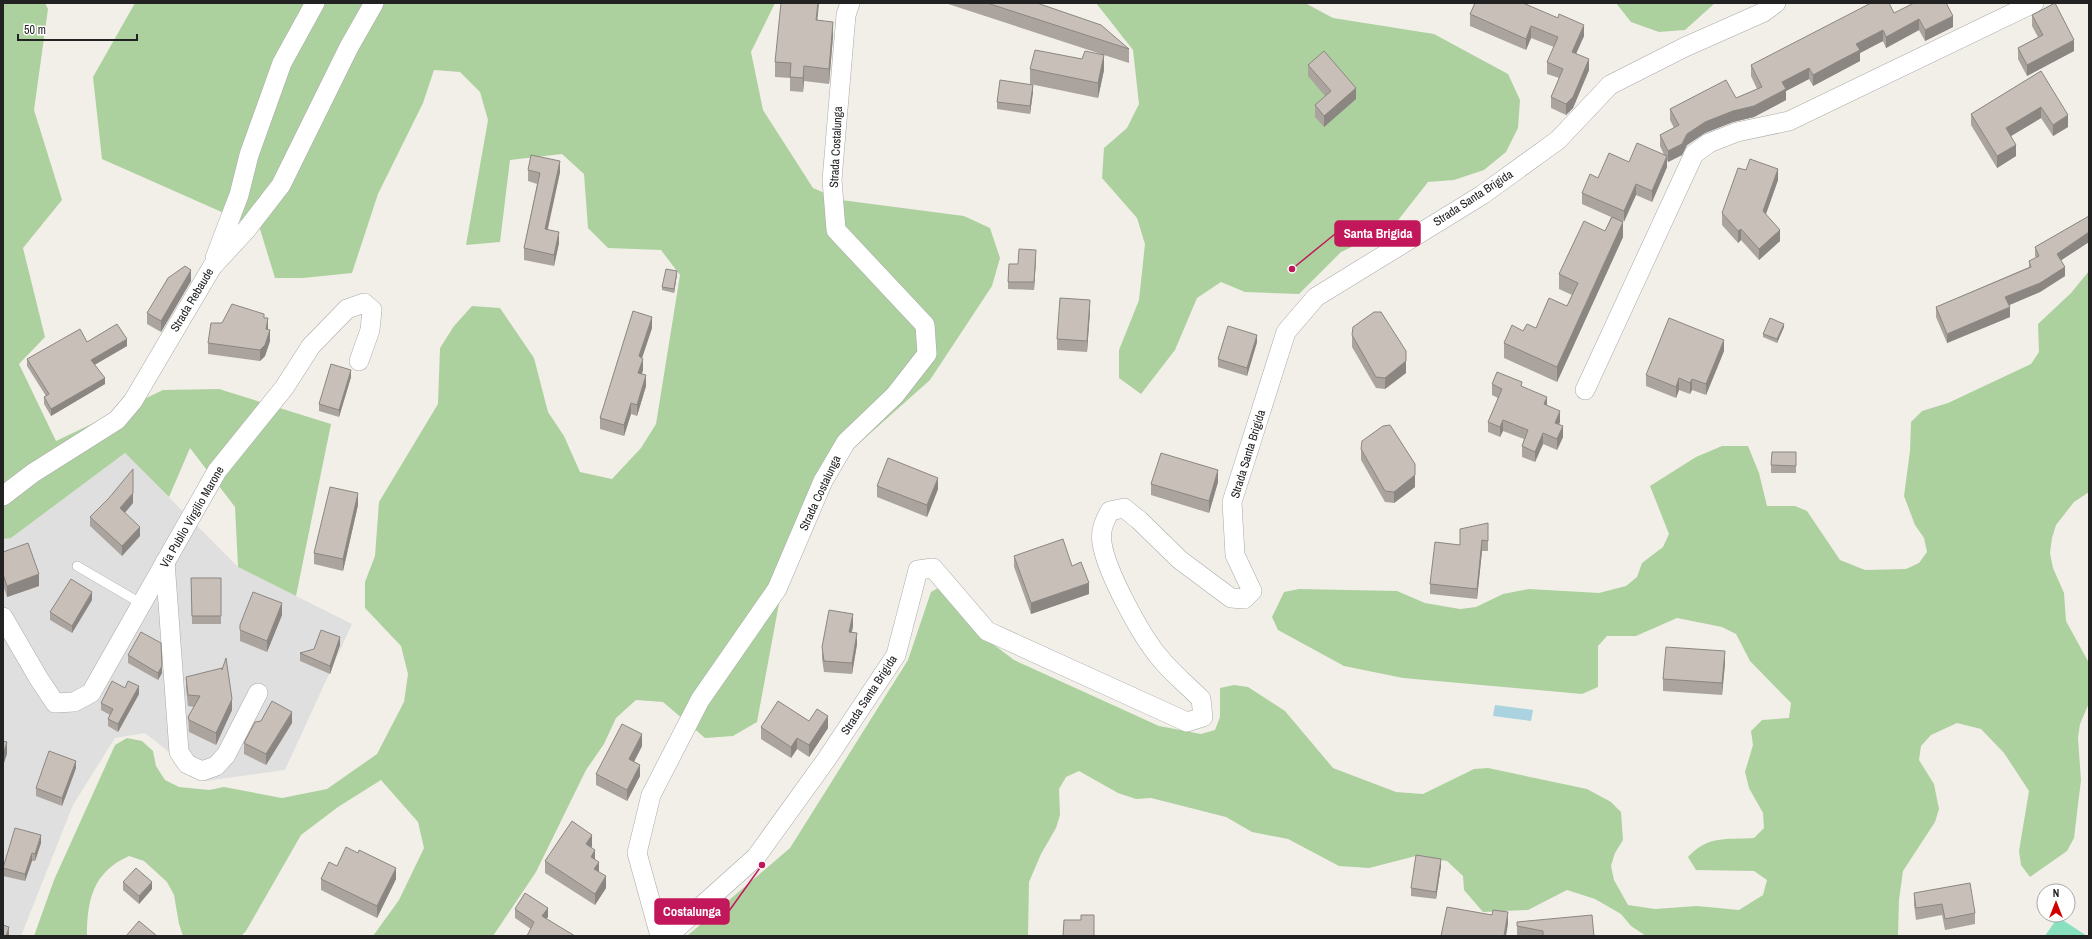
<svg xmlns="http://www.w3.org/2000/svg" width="2092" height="939" font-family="'Archivo Narrow',sans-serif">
<rect width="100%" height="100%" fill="#f2efe9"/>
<polygon fill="#e0dfdf" points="125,453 238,567 352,624 285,770 205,781 145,733 115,738 73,805 21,936 3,936 3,539 11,538"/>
<g fill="#add19e">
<polygon points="3,3 45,3 48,9 34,110 62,200 23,248 45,337 19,364 56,441 163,390 219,389 331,424 296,596 238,567 235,507 190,448 169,497 125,453 11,538 3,539"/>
<path d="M135,3H775L751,52L763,110L813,188L841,200L964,216L990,228L1000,258L992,286L930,380L847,454L783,582L757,722L733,736L705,738L663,702L636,700L616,718L604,744L586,770L536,872L493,936H373L399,900L424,848L418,822L381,780L338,807L301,835L246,931L241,936H183L179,924L174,895L167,882L144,861L129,856C93,872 87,900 87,936H34L54,880L115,745L127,738L142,741L153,751L156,766L165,780L179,787L209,790L224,787L282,798L327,789L377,754L404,702L408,674L401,646L365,608V582L375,556L379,502L438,404L440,348L454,326L472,306L500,308L534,358L548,412L564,436L580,472L612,479L641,448L656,424L680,275L661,250L608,248L588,228L584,174L562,154L510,160L500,242L466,245L488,120L480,92L460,72L434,70L423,103L378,194L352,273L303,278H275L260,229L102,159L93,77Z"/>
<polygon points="1096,3 1305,3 1333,18 1434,34 1508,74 1520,100 1518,128 1506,152 1484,170 1454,180 1428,182 1392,228 1341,252 1299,294 1245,292 1221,282 1197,298 1175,350 1141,394 1119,378 1119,350 1139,300 1145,244 1137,218 1102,178 1104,148 1127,128 1139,104 1133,50"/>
<polygon points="1616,3 1715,3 1685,30 1659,32 1631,22"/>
<path d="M2089,271V492L2074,502L2056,525L2052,538L2050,553L2053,568L2064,593L2066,621L2089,663V703L2080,724L2078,738L2081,780L2074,838L2067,851L2030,877L2021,865L2019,851L2029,791L2004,753L1981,729L1957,723L1931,735L1921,746L1919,760L1934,784L1939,809L1935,822L1903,871L1899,900L1898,936H1646L1631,926L1621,914L1595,899L1567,890L1528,910L1483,912L1464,890L1463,876L1447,861L1416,856L1369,868L1339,866L1288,839L1252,832L1226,817L1151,798L1136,799L1118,793L1079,771L1066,777L1059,789L1060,815L1056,828L1041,854L1029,882L1028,936H687L790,848L908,660L931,592L940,587L966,616L972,628L1014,660L1159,726L1201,734L1215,730L1220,717V688L1234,685L1248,687L1285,711L1333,768L1396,792L1423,794L1474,769L1488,768L1587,789L1611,802L1621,812L1623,840L1615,853L1611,866L1614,880L1628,905L1655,909L1697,906L1739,910L1763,895L1767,880L1754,871L1696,870L1688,857C1708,835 1726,840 1754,838L1764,828L1763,813L1749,788L1745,772L1753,745L1751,731L1762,720L1789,718L1791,703L1750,661L1736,634L1722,627L1677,618L1636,636H1607L1598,646V687L1582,694L1403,678L1344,666L1278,630L1272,617L1284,592L1299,589L1397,591L1425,603L1460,609L1476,607L1503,594L1529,589L1599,593L1626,586L1637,577L1642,563L1663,547L1669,534L1650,486L1696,457L1722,446H1748L1759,473L1767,506H1795L1807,511L1840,560L1865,570L1906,569L1919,563L1927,552L1924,538L1915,525L1904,496L1910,451L1911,422L1922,411L1948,403L2031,364L2039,352L2038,324L2071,293Z"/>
</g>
<polygon fill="#88e0be" points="2058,917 2087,936 2045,936"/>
<polygon fill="#aad3df" points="1495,705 1533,710 1531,721 1493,716"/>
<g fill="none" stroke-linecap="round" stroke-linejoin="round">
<defs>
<polyline id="service" points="77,566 142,604"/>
<g id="minor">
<polyline points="215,258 239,195 249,155 282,63 315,3"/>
<polyline points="1585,390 1694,154 1709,143 1737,132 1789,121 2034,3"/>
<polyline points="3,496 33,473 117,420 133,401 212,267 247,229 281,185 349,47 374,3"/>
<polyline points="165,562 179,752 187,764 202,771 216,766 226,755 258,693"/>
<polyline points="3,617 39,679 55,703 74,702 91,693 217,471 284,388 311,346 347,309 364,303 372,310 370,330 359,361"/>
<polyline points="660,936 637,853 651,795 700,700 777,589 823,481 846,442 895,395 927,354 925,325 836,230 832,180 846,15 850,3"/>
<path d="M668,936L756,857L826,760L896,655L918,570L933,568L987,631L1187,722L1203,717L1201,699C1188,686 1172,673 1160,658C1141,636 1106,571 1102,543C1100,530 1104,522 1110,511L1124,508L1139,520L1180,560L1231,598L1244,599L1252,591L1235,555L1232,502L1286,332L1316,297L1482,195L1558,140L1610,85L1685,47L1764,12L1776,3"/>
</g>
</defs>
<use href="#service" stroke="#a9a9a9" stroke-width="10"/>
<use href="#minor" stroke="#a9a9a9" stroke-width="20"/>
<use href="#service" stroke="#fff" stroke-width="9"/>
<use href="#minor" stroke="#fff" stroke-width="19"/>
</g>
<g fill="#aba49e">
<polygon points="945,3 1037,3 1129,49 1129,63 1104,55 1104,70 1098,98 1030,84 1030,69 1082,59 1101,54"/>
<polygon points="1894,13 1953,27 1925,41 1919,30 1886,48 1883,41 1860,53 1860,61 1813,86 1809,79 1786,91 1786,100 1754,117 1733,122 1705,133 1687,145 1682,155 1668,162 1667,160 1667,167 1652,202 1636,195 1623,222 1623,237 1557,382 1504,358 1504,343 1523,331 1536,328 1567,306 1572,295 1559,289 1559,274 1605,231 1611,217 1582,204 1582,193 1598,178 1629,162 1664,155 1660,146 1660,135 1674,128 1670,120 1670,109 1736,98 1757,89 1751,76 1751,65"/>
<polygon points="1470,14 1584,36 1576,53 1589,70 1573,108 1566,115 1551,108 1551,97 1559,78 1547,74 1547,62 1554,47 1531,38 1526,50 1470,26"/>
<polygon points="2032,15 2074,51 2027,76 2018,59 2018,48 2038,37 2032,26"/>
<polygon points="817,20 833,36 829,84 804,81 803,92 790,91 790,78 775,77 775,62"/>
<polygon points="1308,65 1356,99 1324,127 1315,117 1315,105 1325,96 1308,76"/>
<polygon points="2041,71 2068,127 2053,136 2041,118 2011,136 2016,156 1997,168 1971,125 1971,114"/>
<polygon points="1033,92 1030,114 997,109 997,102"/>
<polygon points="528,170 560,172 548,229 559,243 554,266 524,260 524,248 537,184 528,181"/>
<polygon points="1778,180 1766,214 1780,241 1759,260 1741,240 1738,243 1722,225 1722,213"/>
<polygon points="2089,216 2089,242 2061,260 2065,276 2040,292 2009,305 2010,317 1947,343 1936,317 1936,307 2029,267 2029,261 2036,258 2035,256 2035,247"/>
<polygon points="1036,258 1034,290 1008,289 1008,282 1018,264"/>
<polygon points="677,274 674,293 662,290 662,287"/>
<polygon points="191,281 161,332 147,324 147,313"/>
<polygon points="1090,311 1087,352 1057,350 1057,339"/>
<polygon points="264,318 268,329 270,341 265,356 260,361 208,354 208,343 222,323"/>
<polygon points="1784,327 1777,343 1763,337 1763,334"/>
<polygon points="652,328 642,358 643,370 642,374 646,386 637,416 631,414 624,436 600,429 600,418"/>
<polygon points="1352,335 1406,373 1385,389 1376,388 1352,347"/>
<polygon points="87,342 127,346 94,365 105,384 51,416 44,404 44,397 46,396 27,366 27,359"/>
<polygon points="1257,342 1247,376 1218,367 1218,359"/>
<polygon points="1724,351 1706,395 1692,390 1690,394 1679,390 1676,398 1646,386 1646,375"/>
<polygon points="351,377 339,417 319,411 319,404"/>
<polygon points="1492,384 1522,387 1547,405 1560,422 1559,424 1563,437 1557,450 1543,444 1535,462 1522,457 1522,446 1524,439 1503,431 1500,437 1488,432 1488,422 1498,398 1492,395"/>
<polygon points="1361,449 1415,487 1394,503 1385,502 1361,460"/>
<polygon points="1796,452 1796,473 1771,473 1771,465"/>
<polygon points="1218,482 1209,513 1151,495 1151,484"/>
<polygon points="877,486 938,489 927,517 877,497"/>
<polygon points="133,503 125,513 140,536 122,556 90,526 90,517"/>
<polygon points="358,505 343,571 314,564 314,553"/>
<polygon points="1460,529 1488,541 1488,551 1482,551 1477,599 1430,594 1430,584 1460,545"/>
<polygon points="3,552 39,586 7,597 3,585"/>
<polygon points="1014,556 1072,566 1089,594 1031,614 1014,567"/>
<polygon points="191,578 221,578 221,624 192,624"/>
<polygon points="92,600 72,633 50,620 50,612"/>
<polygon points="282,615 267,652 240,641 240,625"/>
<polygon points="853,626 852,632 857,644 852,674 824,672 822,659 822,647"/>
<polygon points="340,645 330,674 300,661 300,653"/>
<polygon points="128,655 162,673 158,680 128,663"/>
<polygon points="1725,663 1722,695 1663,691 1663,679"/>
<polygon points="186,677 232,710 216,745 189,732 188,717 194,707 188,706 186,688"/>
<polygon points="125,688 139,694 118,732 108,726 108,719 110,715 101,710 101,703"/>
<polygon points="809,721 828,728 809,757 797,749 791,758 761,739 761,727"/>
<polygon points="292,723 266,765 244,754 244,743"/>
<polygon points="642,746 634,762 640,776 627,801 596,785 596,774"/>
<polygon points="76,768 62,806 36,796 36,788"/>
<polygon points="41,843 35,861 32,861 25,881 3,876 3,868"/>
<polygon points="592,846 591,848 599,872 606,888 595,905 545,873 545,861"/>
<polygon points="337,866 396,879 377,918 321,890 321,879"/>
<polygon points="1441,866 1436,899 1411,896 1411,888"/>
<polygon points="123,882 152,889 139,904 123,890"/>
<polygon points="1914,893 1975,913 1975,924 1945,930 1942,915 1916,920 1914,905"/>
<polygon points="515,909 548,917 531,929 515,918"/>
<polygon points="1517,922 1594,936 1517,936"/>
</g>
<g fill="#8b8681">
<polygon points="818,3 819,3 816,35 816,20"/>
<polygon points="1953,16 1953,27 1925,41 1925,30"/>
<polygon points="1919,19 1919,30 1886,48 1886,37"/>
<polygon points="833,22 833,36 829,84 829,69"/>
<polygon points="1584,25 1584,36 1572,63 1572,52"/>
<polygon points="1531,26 1531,38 1526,50 1526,39"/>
<polygon points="1883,30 1883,41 1860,53 1860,61 1813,86 1813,75 1856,44"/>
<polygon points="2074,40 2074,51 2027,76 2027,65"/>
<polygon points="1104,55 1104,70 1098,98 1098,83"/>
<polygon points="1589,59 1589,70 1573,108 1566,115 1566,104"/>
<polygon points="804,66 804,81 803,92 803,78"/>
<polygon points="1809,68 1809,79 1786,91 1786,100 1754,117 1733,122 1705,133 1687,145 1682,155 1668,162 1668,151 1687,134 1705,122"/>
<polygon points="1033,85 1033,92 1030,114 1030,106"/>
<polygon points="1356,88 1356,99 1324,127 1324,116"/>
<polygon points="2041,107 2041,118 2006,139 2006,128"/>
<polygon points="2068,115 2068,127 2053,136 2053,125"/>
<polygon points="2016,145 2016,156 1997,168 1997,156"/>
<polygon points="1667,156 1667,167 1652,202 1652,191"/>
<polygon points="560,161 560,172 545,240 545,229"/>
<polygon points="1778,169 1778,180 1763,222 1763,211"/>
<polygon points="1636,184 1636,195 1624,222 1624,211"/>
<polygon points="1623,222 1623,237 1557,382 1557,367"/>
<polygon points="1741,229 1741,240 1738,243 1738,231"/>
<polygon points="1780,230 1780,241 1759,260 1759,249"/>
<polygon points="559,232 559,243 554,266 554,255"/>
<polygon points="2089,232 2089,242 2057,263 2057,254"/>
<polygon points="1036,250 1036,258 1034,290 1034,282"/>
<polygon points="2065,267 2065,276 2040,292 2005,307 2005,297"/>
<polygon points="191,270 191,281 161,332 161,321"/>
<polygon points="677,271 677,274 674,293 674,289"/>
<polygon points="1090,300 1090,311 1087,352 1087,341"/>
<polygon points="2010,307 2010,317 1947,343 1947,334"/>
<polygon points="652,317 652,328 639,367 639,356"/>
<polygon points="268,318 268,329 266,329"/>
<polygon points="1784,324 1784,327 1777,343 1777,339"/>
<polygon points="270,330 270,341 265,356 260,361 260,350"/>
<polygon points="1257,335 1257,342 1247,376 1247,368"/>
<polygon points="127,339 127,346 91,367 91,360"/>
<polygon points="1724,340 1724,351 1706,395 1706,384"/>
<polygon points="1406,351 1406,373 1385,389 1385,378"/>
<polygon points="643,359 643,370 638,384 638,373"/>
<polygon points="351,370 351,377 339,417 339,410"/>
<polygon points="646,375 646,386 637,416 637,405"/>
<polygon points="105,378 105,384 51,416 51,409"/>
<polygon points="1679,378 1679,390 1676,398 1676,387"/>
<polygon points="1692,379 1692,390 1690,394 1690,383"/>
<polygon points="1547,397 1547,408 1544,404"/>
<polygon points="631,403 631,414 624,436 624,425"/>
<polygon points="1560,411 1560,422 1555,433 1555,423"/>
<polygon points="1503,420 1503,431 1500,437 1500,427"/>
<polygon points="1563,426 1563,437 1557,450 1557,439"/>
<polygon points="1543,433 1543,444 1535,462 1535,452"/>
<polygon points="1415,464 1415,487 1394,503 1394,492"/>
<polygon points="1218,470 1218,482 1209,513 1209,501"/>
<polygon points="938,478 938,489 927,517 927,505"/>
<polygon points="133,493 133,503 120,518 120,508"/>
<polygon points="358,493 358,505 343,571 343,559"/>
<polygon points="140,527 140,536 122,556 122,546"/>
<polygon points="1482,540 1482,551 1477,599 1477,589"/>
<polygon points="39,574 39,586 7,597 7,586"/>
<polygon points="1089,583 1089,594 1031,614 1031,603"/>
<polygon points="92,592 92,600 72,633 72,626"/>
<polygon points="282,603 282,615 267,652 267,641"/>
<polygon points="853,614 853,626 849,643 849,632"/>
<polygon points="857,633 857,644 852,674 852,663"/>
<polygon points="340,637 340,645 330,674 330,666"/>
<polygon points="1725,651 1725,663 1722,695 1722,683"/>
<polygon points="162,666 162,673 158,680 158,673"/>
<polygon points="139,686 139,694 118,732 118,724"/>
<polygon points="232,699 232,710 216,745 216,733"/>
<polygon points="292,712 292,723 266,765 266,754"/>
<polygon points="828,716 828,728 809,757 809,745"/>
<polygon points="642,734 642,746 629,771 629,759"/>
<polygon points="797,738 797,749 791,758 791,747"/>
<polygon points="7,742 7,754 3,766 3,755"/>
<polygon points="76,761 76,768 62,806 62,798"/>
<polygon points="640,765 640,776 627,801 627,790"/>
<polygon points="41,835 41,843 35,861 35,854"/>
<polygon points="592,835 592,846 586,855 586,844"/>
<polygon points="595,850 595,861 591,857"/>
<polygon points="32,853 32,861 25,881 25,874"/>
<polygon points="1441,859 1441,866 1436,899 1436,892"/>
<polygon points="599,862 599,873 594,869"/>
<polygon points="396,868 396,879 377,918 377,906"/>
<polygon points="606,876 606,888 595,905 595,894"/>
<polygon points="152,882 152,889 139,904 139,896"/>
<polygon points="548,908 548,917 542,925 542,916"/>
<polygon points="1508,912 1508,924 1506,936 1504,936"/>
<polygon points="9,927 9,936 6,936"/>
</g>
<g fill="#c7bfb8" stroke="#8b8681">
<polygon points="781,3 818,3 816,20 833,22 829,69 804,66 803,78 790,77 791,63 775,62"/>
<polygon points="987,3 1037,3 1101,25 1129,49"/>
<polygon points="1475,3 1523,3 1558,18 1559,14 1584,25 1572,52 1589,59 1573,97 1566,104 1551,97 1563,69 1547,62 1558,37 1531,26 1526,39 1470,14"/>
<polygon points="1871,3 1889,3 1894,13 1914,3 1946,3 1953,16 1925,30 1919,19 1886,37 1883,30 1856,44 1860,50 1835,63 1813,75 1809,68 1782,82 1786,89 1754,106 1733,111 1705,122 1687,134 1682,144 1668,151 1660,135 1679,125 1670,109 1726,80 1736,98 1762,87 1751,65"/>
<polygon points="2055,3 2074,40 2027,65 2018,48 2043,35 2032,15"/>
<polygon points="1035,50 1082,59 1085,51 1104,55 1098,83 1030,69"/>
<polygon points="1324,51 1356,88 1324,116 1315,105 1331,91 1308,65"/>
<polygon points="2041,71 2068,115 2053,125 2041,107 2006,128 2016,145 1997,156 1971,114"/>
<polygon points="1000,80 1033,85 1030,106 997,102"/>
<polygon points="1637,143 1667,156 1652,191 1636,184 1624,211 1582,193 1590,174 1598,178 1609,153 1629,162"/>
<polygon points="531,155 560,161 545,229 559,232 554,255 524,248 540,173 528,170"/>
<polygon points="1750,159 1778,169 1763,211 1780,230 1759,249 1741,229 1738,231 1722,213 1738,168 1746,170"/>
<polygon points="2089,216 2089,232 2057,254 2065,267 2040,283 2005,297 2010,307 1947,334 1936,307 2031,267 2029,261 2039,256 2035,247"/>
<polygon points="1612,217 1623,222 1557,367 1504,343 1512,325 1523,331 1527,324 1536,328 1549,298 1567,306 1578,283 1559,274 1584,221 1605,231"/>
<polygon points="1019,249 1036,250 1034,282 1008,282 1009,264 1018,264"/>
<polygon points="185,266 191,270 161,321 147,313 168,278"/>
<polygon points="666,269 677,271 674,289 662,287"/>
<polygon points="1060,298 1090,300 1087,341 1057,339"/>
<polygon points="232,304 264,314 264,318 268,318 266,329 270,330 265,345 260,350 208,343 211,323 222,323"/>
<polygon points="633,311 652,317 639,356 643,359 638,373 646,375 637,405 631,403 624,425 600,418"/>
<polygon points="1374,312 1381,312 1406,351 1406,361 1385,378 1376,377 1352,335 1353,327"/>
<polygon points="1669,318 1724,340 1706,384 1692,379 1690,383 1679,378 1676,387 1646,375"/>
<polygon points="1770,318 1784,324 1777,339 1763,334"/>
<polygon points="117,324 127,339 91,360 105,378 51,409 44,397 49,394 27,359 80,329 87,342"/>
<polygon points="1228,326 1257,335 1247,368 1218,359"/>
<polygon points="331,364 351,370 339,410 319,404"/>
<polygon points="1497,372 1522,382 1521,386 1547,397 1544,404 1560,411 1555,423 1563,426 1557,439 1543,433 1535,452 1522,446 1528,430 1503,420 1500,427 1488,422 1502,389 1492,384"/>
<polygon points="1390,425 1415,464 1415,475 1394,492 1385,491 1361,449 1362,441 1383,426"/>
<polygon points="1772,452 1796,452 1796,466 1771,465"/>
<polygon points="1161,453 1218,470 1209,501 1151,484"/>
<polygon points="888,458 938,478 927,505 877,486"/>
<polygon points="133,469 133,493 120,508 140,527 122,546 90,517 109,498"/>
<polygon points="330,487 358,493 343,559 314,553"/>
<polygon points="1488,523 1488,541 1482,540 1477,589 1430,584 1435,542 1460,545 1460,529"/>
<polygon points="1063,539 1072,566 1081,562 1089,583 1031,603 1014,556"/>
<polygon points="28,543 39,574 7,586 3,574 3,552"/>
<polygon points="191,578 221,578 221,616 192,616"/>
<polygon points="71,579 92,592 72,626 50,612"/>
<polygon points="253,592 282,603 267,641 240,630 240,625"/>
<polygon points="829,610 853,614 849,632 857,633 852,663 824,661 822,647"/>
<polygon points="321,630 340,637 330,666 300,653 314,649"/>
<polygon points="141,632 161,643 162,666 158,673 128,655"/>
<polygon points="1666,647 1725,651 1722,683 1663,679"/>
<polygon points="226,658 232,699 216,733 189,720 188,717 200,696 188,695 186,677 222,668 222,670"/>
<polygon points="112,681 125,688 128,681 139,686 118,724 108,719 113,709 101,703"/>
<polygon points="272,701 292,712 266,754 244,743 255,722 261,721"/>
<polygon points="778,701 809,721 817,709 828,716 809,745 797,738 791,747 761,727"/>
<polygon points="622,724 642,734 629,759 640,765 627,790 596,774"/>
<polygon points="3,741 7,742 3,755"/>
<polygon points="49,751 76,761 62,798 36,788"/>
<polygon points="572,821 592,835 586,844 595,850 591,857 599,862 594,869 606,876 595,894 545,861"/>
<polygon points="15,828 41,835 35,854 32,853 25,874 3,868"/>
<polygon points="346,847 358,853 359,850 396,868 377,906 321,879 329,862 337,866"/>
<polygon points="1416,855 1441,859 1436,892 1411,888"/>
<polygon points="136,868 152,882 139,896 123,882"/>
<polygon points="1970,883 1975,913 1945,919 1942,904 1916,908 1914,893"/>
<polygon points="525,893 548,908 542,916 575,936 527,936 534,922 515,909"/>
<polygon points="1447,907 1492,915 1493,910 1508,912 1504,936 1441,936"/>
<polygon points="1081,915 1094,915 1094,936 1063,936 1064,920 1081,920"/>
<polygon points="1592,915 1594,936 1543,936 1543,931 1517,926 1517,922"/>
<polygon points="139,921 157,936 126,936"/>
<polygon points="3,925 9,927 6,936 3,936"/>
</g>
<g text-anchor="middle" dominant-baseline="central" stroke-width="3" stroke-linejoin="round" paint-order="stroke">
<g font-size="12" fill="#222" stroke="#fff">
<text transform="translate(836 147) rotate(-87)">Strada Costalunga</text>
<text transform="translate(1473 198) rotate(-33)">Strada Santa Brigida</text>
<text transform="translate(192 300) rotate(-59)">Strada Rebaude</text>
<text transform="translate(1248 454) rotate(-73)">Strada Santa Brigida</text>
<text transform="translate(820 493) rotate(-65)">Strada Costalunga</text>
<text transform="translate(192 517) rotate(-60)">Via Publio Virgilio Marone</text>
<text transform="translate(869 695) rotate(-57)">Strada Santa Brigida</text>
</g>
</g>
<path fill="none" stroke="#c2185b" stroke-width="1.5" d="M1292 269L1335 234M762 865L729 911"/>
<g fill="#c2185b" stroke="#fff" stroke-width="1.5">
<circle cx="1292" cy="269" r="4"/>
<circle cx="762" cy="865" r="4"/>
</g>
<g fill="#c2185b" stroke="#c2185b" stroke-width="1.5">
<rect x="1335" y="221" width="85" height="25" rx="4"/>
<rect x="655" y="899" width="74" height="25" rx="4"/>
</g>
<g font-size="13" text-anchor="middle" font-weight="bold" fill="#fff">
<text x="1378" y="238">Santa Brigida</text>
<text x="692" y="916">Costalunga</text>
</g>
<rect width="2092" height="939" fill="none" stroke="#222222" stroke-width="8"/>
<g transform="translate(2056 903)"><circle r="19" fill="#ffffff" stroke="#a7a7a7"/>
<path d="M0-3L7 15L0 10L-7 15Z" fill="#d40000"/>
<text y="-6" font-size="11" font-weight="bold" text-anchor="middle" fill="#222222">N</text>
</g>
<path d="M18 34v6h119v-6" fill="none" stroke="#222222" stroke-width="2"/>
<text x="24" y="34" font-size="12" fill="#222222" stroke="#ffffff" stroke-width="3" paint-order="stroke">50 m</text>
</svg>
